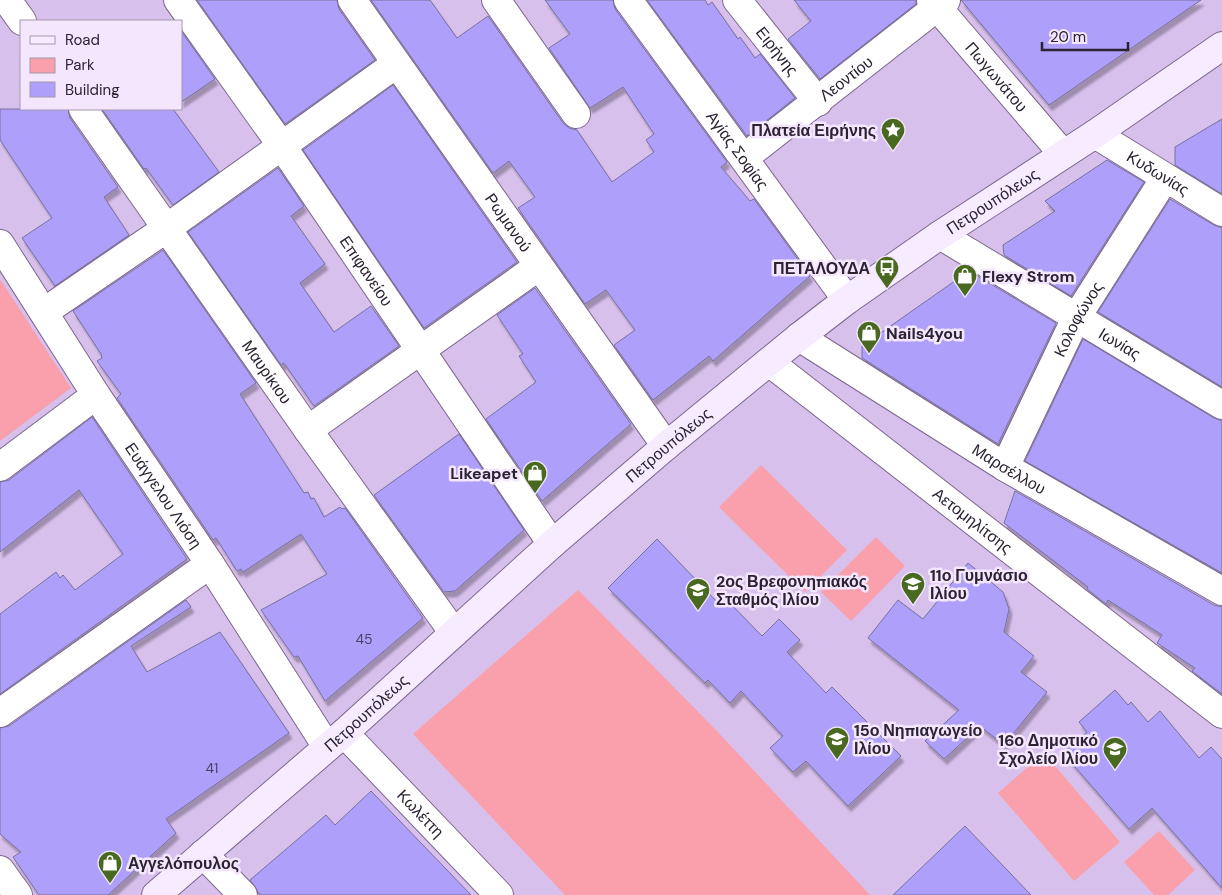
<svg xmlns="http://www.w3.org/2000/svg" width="1222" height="895" font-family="'DM Sans',sans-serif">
<defs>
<filter id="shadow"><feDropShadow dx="3" dy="5.5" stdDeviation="1" flood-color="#0004"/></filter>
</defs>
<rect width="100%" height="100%" fill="#d8c0ec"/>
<g fill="#fa9fac">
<polygon points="0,279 71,388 0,441"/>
<polygon points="761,465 847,550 805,592 719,507"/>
<polygon points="876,537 905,566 851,621 821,592"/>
<polygon points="578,590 716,730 870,895 565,895 413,734"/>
<polygon points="1044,753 1120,842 1074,881 998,793"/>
<polygon points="1159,831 1195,870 1168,895 1154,895 1124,862"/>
</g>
<g fill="#ad9ffa" stroke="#77729d" filter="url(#shadow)">
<polygon points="197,0 337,0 339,9 375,60 285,124"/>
<polygon points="371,0 430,0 457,38 488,16 563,123 569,128 577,130 612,182 654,152 646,140 654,134 623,87 590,108 549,48 570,34 545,0 613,0 615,9 727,162 721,167 750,201 754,199 810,276 713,361 709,356 653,400 614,345 635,330 606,290 585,304 518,208 535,197 509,161 493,173"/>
<polygon points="647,0 705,0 708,5 712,2 738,39 740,37 755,58 760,54 795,98 747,136"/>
<polygon points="794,0 916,0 916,4 820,79 788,39 811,21"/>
<polygon points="961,0 1201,0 1049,105"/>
<polygon points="181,31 215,79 181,102"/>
<polygon points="393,85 517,262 424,328 303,150"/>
<polygon points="0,109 68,109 70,118 118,187 104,197 129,235 55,286 22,238 52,218 0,140"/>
<polygon points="102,109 173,109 219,172 173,205 146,168 144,169"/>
<polygon points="1222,119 1222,194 1175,165 1175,147"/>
<polygon points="1107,160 1144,182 1071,296 1004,255 1003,245 1055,211 1045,201"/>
<polygon points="278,168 304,206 291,216 325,264 300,283 334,332 371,306 399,346 314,406 284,363 281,365 188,232"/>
<polygon points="1170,199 1214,225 1222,228 1222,387 1098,312"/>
<polygon points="163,250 256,383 240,394 304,493 308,492 311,499 314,498 324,517 340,507 342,509 345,508 423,618 325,701 298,656 294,657 261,610 327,574 301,534 243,572 241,569 237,571 216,538 213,540 117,398 121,394 97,361 102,358 101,354 73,311"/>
<polygon points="969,271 1056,323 998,444 862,358 862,346"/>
<polygon points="535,288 631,424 542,501 486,419 536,382 519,356 523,354 497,315"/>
<polygon points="1083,339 1214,418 1222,421 1222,573 1025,461"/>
<polygon points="92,417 187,559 0,694 0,614 56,572 60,578 63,575 75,590 123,554 79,490 0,552 0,482 9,480"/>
<polygon points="459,434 524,530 455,591 444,592 374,495"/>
<polygon points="1015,491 1214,605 1222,607 1222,694 1192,671 1195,668 1157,643 1162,635 1108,600 1106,604 1087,589 1088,587 1004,523"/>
<polygon points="657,539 718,603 724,597 762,636 779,619 800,640 787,652 826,693 832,687 901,756 848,806 806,761 793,772 770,748 783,736 741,691 730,703 708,680 705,683 608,588"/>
<polygon points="968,563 1003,592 1009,609 1004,632 1034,656 1021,672 1047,692 1004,745 980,726 944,759 925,741 959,710 868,638 898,600 923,619"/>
<polygon points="186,600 191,607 131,646 147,672 220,632 289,733 166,819 176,833 108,895 39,895 13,857 21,852 0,834 0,728 9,726"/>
<polygon points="1115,690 1128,705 1131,702 1148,722 1160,711 1199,758 1211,747 1222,759 1222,888 1152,808 1129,829 1063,753 1087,732 1079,722"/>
<polygon points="371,791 471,895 261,895 258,892 250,880 326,815 335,825"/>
<polygon points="965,826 1031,895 893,895"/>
</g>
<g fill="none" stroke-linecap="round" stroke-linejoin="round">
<defs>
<g id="street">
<polyline points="7,0 22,21"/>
<path id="s1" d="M178,0L282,146L552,544"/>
<path id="s2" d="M352,0L666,446"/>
<polyline points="496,0 576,114"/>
<path id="s3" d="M628,0L847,300"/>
<path id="s4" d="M737,0L818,102"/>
<path id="s5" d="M931,0L1063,154"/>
<path id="s6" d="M83,109L308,430L454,633"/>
<path id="s7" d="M1095,134L1222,212"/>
<path id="s8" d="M745,157L946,0"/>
<path id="s9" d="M940,235L1222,405"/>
<path id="s10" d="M0,244L96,395L210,564L327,747"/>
<polyline points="44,312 167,228 396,64"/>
<path id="s11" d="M799,337L1005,467L1222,591"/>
<path id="s12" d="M769,362L1222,714"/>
<polyline points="308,430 539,266"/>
<polyline points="0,467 96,395"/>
<path id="s13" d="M1005,467L1076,318L1165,178"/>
<polyline points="0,713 210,564"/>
<path id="s14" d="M344,733L499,895"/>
<polyline points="203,854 243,895"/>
<polyline points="0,870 18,895"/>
</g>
<g id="secondary">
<path id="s15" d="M156,895L344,733L552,544L666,446L799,337L847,300L940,235L1095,134L1222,46"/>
</g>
</defs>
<use href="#street" stroke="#7c668e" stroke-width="30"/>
<use href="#secondary" stroke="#7c668e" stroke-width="30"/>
<use href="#street" stroke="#fff" stroke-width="28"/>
<use href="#secondary" stroke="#f7ecff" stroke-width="28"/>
</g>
<defs>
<symbol id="sight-pin" viewBox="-11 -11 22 30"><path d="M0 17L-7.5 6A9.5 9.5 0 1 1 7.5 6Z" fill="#48691f" stroke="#f3e6fd"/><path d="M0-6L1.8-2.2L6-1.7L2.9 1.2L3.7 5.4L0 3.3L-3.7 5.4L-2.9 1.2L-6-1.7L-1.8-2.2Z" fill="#fff"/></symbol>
<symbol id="bus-pin" viewBox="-11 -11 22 30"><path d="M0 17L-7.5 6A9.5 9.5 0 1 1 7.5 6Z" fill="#48691f" stroke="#f3e6fd"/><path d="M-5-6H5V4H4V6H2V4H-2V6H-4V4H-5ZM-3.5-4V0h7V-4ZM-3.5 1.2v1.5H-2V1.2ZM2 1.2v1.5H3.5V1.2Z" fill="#fff"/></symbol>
<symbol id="shop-pin" viewBox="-11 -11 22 30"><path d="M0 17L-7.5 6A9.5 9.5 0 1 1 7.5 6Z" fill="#48691f" stroke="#f3e6fd"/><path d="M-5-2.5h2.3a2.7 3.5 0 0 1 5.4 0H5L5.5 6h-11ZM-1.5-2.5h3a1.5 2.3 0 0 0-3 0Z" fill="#fff"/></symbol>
<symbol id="school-pin" viewBox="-11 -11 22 30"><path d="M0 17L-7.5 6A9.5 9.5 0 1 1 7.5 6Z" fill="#48691f" stroke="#f3e6fd"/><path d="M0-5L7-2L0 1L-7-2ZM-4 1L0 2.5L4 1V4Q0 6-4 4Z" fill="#fff"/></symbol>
</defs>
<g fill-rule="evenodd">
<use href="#sight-pin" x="879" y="116" width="28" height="38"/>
<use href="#bus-pin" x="873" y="254" width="28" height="38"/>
<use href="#shop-pin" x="951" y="262" width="28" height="38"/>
<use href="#shop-pin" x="855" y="319" width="28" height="38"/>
<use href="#shop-pin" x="521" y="459" width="28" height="38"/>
<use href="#school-pin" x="899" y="570" width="28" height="38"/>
<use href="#school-pin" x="684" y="576" width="28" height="38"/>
<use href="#school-pin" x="823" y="725" width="28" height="38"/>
<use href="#school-pin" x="1101" y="735" width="28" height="38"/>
<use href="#shop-pin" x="96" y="849" width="28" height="38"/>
</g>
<g text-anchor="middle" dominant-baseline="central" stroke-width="5" stroke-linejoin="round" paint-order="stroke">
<g font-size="14" fill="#4c4164">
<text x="364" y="639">45</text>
<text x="212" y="768">41</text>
</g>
<g font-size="16" fill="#2b2232" stroke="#f3e6fd">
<text stroke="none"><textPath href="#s4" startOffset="65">Ειρήνης</textPath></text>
<text stroke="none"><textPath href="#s5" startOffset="101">Πωγωνάτου</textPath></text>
<text stroke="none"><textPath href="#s8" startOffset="128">Λεοντίου</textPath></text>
<text stroke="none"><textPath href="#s3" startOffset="186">Αγίας Σοφίας</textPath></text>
<text stroke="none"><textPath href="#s7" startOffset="74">Κυδωνίας</textPath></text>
<text stroke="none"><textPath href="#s15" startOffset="1088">Πετρουπόλεως</textPath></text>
<text stroke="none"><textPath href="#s2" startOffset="272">Ρωμανού</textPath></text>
<text stroke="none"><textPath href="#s1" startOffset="330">Επιφανείου</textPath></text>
<text stroke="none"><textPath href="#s13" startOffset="165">Κολοφώνος</textPath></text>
<text stroke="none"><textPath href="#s9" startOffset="210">Ιωνίας</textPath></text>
<text stroke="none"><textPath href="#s6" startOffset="321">Μαυρίκιου</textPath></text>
<text stroke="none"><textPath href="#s15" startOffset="682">Πετρουπόλεως</textPath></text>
<text stroke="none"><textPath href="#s11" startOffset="248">Μαρσέλλου</textPath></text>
<text stroke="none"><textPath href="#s10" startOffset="300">Ευάγγελου Λιόση</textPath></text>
<text stroke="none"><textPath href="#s12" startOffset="258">Αετομηλίτσης</textPath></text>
<text stroke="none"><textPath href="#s15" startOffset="278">Πετρουπόλεως</textPath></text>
<text stroke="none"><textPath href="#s14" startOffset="111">Κωλέττη</textPath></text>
</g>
<g font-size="16" font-weight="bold" fill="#2b2232" stroke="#f3e6fd" text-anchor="start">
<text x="876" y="130" text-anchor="end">Πλατεία Ειρήνης</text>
<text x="870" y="268" text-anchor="end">ΠΕΤΑΛΟΥΔΑ</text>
<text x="982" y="276">Flexy Strom</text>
<text x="886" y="333">Nails4you</text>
<text x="518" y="473" text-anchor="end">Likeapet</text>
<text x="930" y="575">11ο Γυμνάσιο<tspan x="930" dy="18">Ιλίου</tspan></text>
<text x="716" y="581">2ος Βρεφονηπιακός<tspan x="716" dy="18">Σταθμός Ιλίου</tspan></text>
<text x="854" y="730">15ο Νηπιαγωγείο<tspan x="854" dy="18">Ιλίου</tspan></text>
<text x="1098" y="740" text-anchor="end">16ο Δημοτικό<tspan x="1098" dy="18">Σχολείο Ιλίου</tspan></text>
<text x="128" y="863">Αγγελόπουλος</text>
</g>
</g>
<rect x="20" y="20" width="162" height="90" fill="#f3e6fd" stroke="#a398ac"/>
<rect x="30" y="36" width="25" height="8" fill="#f7ecff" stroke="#a398ac"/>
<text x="65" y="45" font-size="15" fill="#2b2232">Road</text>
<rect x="30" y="58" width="25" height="15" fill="#fa9fac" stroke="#a398ac"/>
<text x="65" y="70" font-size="15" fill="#2b2232">Park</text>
<rect x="30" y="82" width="25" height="15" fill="#ad9ffa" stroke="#a398ac"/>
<text x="65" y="95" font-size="15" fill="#2b2232">Building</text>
<path d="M1042 42v8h86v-8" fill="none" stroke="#2b2232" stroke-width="2.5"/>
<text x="1050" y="42" font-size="15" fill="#2b2232" stroke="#f3e6fd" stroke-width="4" paint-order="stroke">20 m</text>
</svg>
